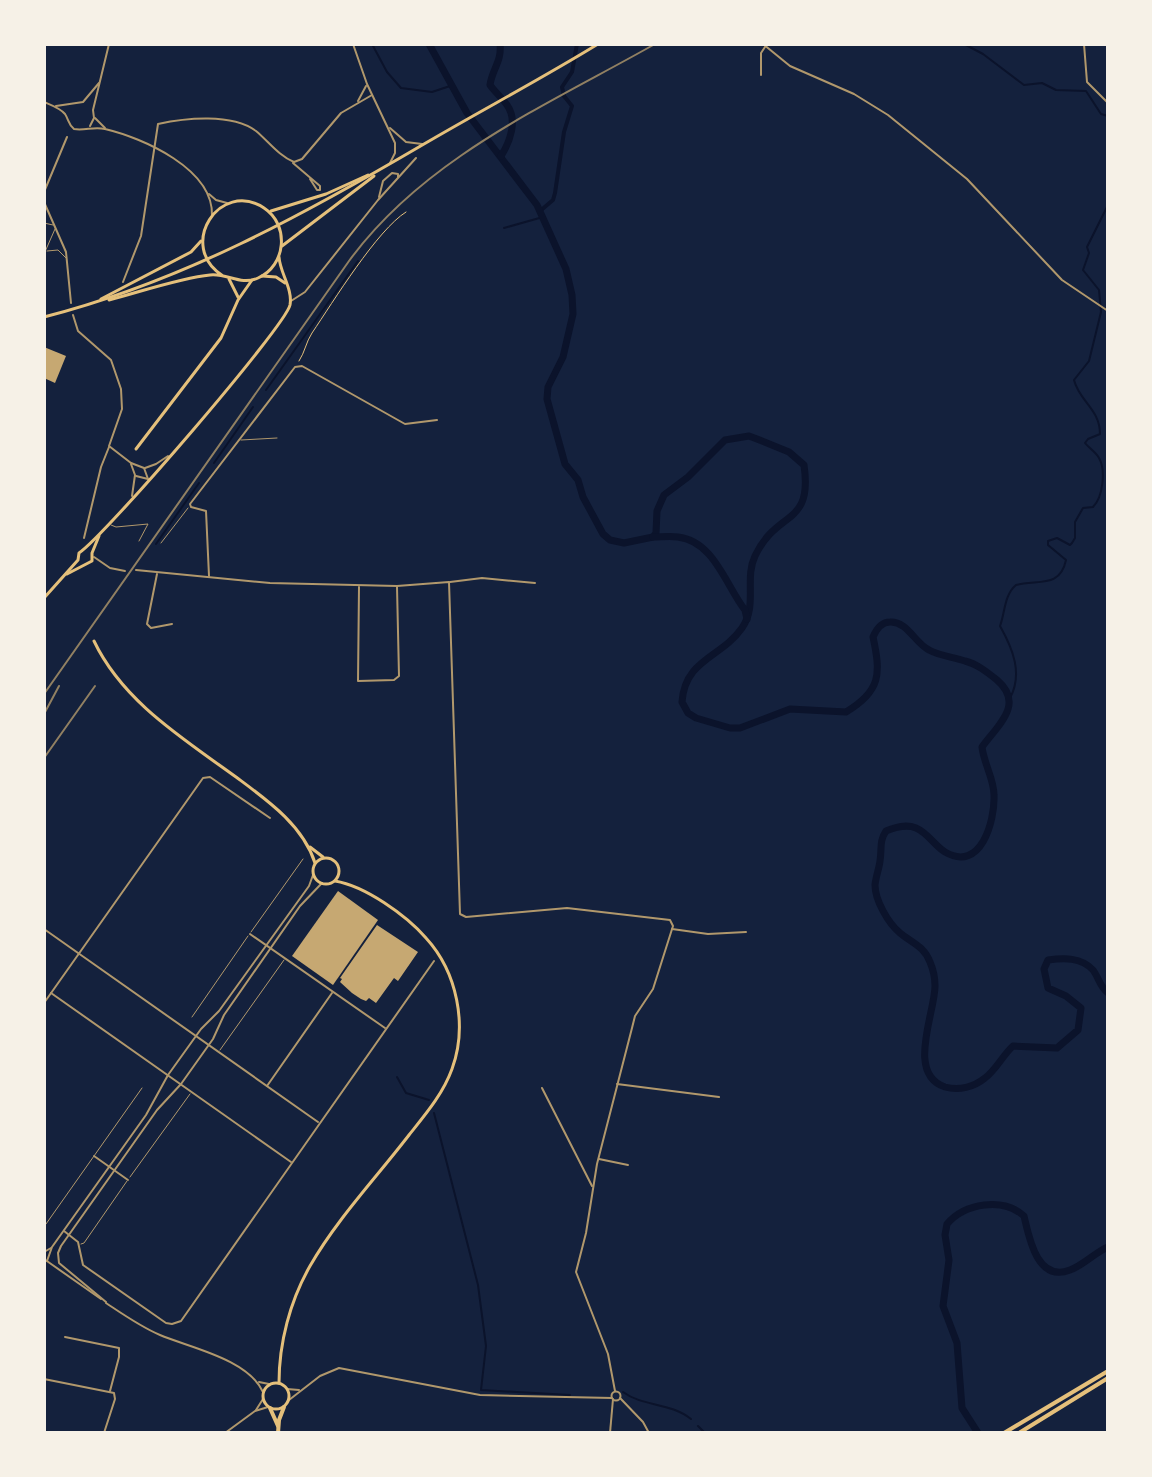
<svg xmlns="http://www.w3.org/2000/svg" width="1152" height="1477" font-family="'Libre Baskerville',serif">
<rect width="100%" height="100%" fill="#14213d"/>
<g fill="none" stroke-linecap="round" stroke-linejoin="round">
<g stroke="#0b132b" stroke-width="2">
<polyline points="372,44 387,72 401,88 432,92 453,85"/>
<polyline points="964,44 983,54 1024,85 1042,83 1056,90 1086,91 1101,114 1108,116"/>
<polyline points="504,228 543,217"/>
<polyline points="266,390 358,261"/>
<polyline points="214,463 253,407"/>
<polyline points="156,544 199,483"/>
<path d="M1010,698C1023,674 1013,649 1000,626C1005,613 1004,595 1016,585C1037,579 1060,589 1066,560L1048,545V541L1057,538L1070,545L1072,543L1075,538V522L1083,508L1093,507C1103,497 1106,470 1099,458C1096,452 1089,448 1085,443L1088,439L1100,434C1100,409 1079,401 1074,380L1089,361L1101,312L1099,290L1083,270L1089,253L1087,247L1108,205"/>
<polyline points="397,1077 406,1093 429,1100"/>
<polyline points="434,1113 478,1285 486,1346 481,1390 570,1395"/>
<path d="M623,1392C643,1407 670,1402 691,1419"/>
<polyline points="698,1426 705,1433"/>
</g>
<polyline stroke="#0b132b" stroke-width="4" points="540,211 553,200 555,193 564,132 572,106 564,96 562,87 572,72 577,44"/>
<g stroke="#0b132b" stroke-width="7">
<path d="M429,44L467,113L537,205L566,269L572,295L573,314L563,357L548,387L547,399L565,464L578,480L583,497L603,534L610,540L624,543L653,537L656,533L657,511L664,495L688,477L725,440L749,436L757,439L789,452L804,465C813,527 777,509 755,556C744,579 758,605 742,628C721,658 685,659 682,702L688,713L696,718L730,728H740L790,709L846,712C881,691 881,674 873,637C876,630 881,622 890,622C907,621 915,643 929,650C940,656 953,657 965,661C977,664 987,672 997,680C1025,704 998,725 982,747C984,764 994,779 994,795C995,821 981,873 945,852C935,846 928,833 916,828C906,824 896,827 886,831C879,841 882,849 880,861C879,869 876,876 875,885C875,900 888,923 900,933C912,943 924,946 930,962C933,969 935,978 935,986C935,1013 906,1074 945,1087C959,1091 974,1087 985,1078C996,1070 1003,1055 1013,1046L1057,1048L1078,1030L1081,1008L1066,996L1048,988L1044,969L1048,960C1064,958 1081,957 1093,970C1099,978 1100,987 1108,993"/>
<path d="M500,44C502,62 492,69 490,85C495,92 502,98 507,105C518,120 510,142 501,156"/>
<path d="M653,537C661,537 670,536 678,537C714,541 726,586 745,610L747,619"/>
<path d="M978,1433L962,1408L957,1343L943,1306L949,1260L945,1235L947,1224C965,1203 1003,1197 1024,1216C1029,1237 1037,1283 1070,1270C1084,1265 1094,1253 1108,1247"/>
</g>
</g>
<g fill="#c6a872">
<polygon points="44,347 66,356 55,383 44,378"/>
<polygon points="338,891 378,920 333,985 292,956"/>
<polygon points="377,925 418,952 398,981 394,978 376,1003 369,998 366,1001 361,999 352,993 340,982 342,979 340,978"/>
</g>
<g fill="none" stroke-linecap="round" stroke-linejoin="round">
<path stroke="#e5c07b" stroke-width="1" d="M299,361C305,352 306,342 312,333C333,302 377,230 406,212"/>
<g stroke="#b1986c" stroke-width="1">
<polyline points="44,223 53,225"/>
<polyline points="47,251 58,250 66,258"/>
<polyline points="44,254 55,229"/>
<polyline points="241,440 277,438"/>
<polyline points="111,525 116,527 148,524 139,541"/>
<polyline points="161,543 188,508"/>
<polyline points="251,932 303,859"/>
<polyline points="192,1017 248,936"/>
<polyline points="220,1050 284,960"/>
<polyline points="130,1177 190,1094"/>
<polyline points="46,1224 142,1088"/>
<polyline points="81,1244 84,1243 127,1181"/>
</g>
<g stroke="#b1986c" stroke-width="2">
<polyline points="1084,44 1087,82 1108,103"/>
<polyline points="761,75 761,53 765,47"/>
<polyline points="358,101 366,86"/>
<path d="M44,102C51,105 60,108 65,114C69,120 68,124 74,129C85,131 94,126 105,129C143,138 214,169 212,216"/>
<polyline points="56,106 83,102 99,83"/>
<polyline points="95,118 105,128"/>
<polyline points="90,126 94,118 93,110 109,44"/>
<polyline points="293,163 320,186 320,190 317,190 310,179"/>
<polyline points="44,192 67,137"/>
<polyline points="209,194 216,200 227,203"/>
<polyline points="379,197 383,181 392,173 398,174 398,177"/>
<polyline points="44,202 66,252 71,303"/>
<path d="M123,282L141,236L158,124C185,118 232,113 256,131C268,141 279,156 294,162L302,159L341,113L372,95"/>
<polyline points="291,301 305,292 378,200 416,158"/>
<polyline points="73,315 78,331 111,360 121,389 122,409 109,446 131,463 144,468 148,479"/>
<polyline points="131,464 135,475 132,496"/>
<polyline points="145,468 156,464 168,456"/>
<polyline points="136,476 148,479"/>
<polyline points="84,538 101,467 109,447"/>
<polyline points="157,574 147,624 151,628 172,624"/>
<polyline points="209,576 206,511 191,507 190,504 295,367 302,366 405,424 437,420"/>
<polyline points="450,582 482,578 535,583"/>
<polyline points="359,587 358,681 394,680 399,676 397,587"/>
<polyline points="44,929 318,1122"/>
<polyline points="672,929 708,934 746,932"/>
<polyline points="250,934 385,1028"/>
<polyline points="51,993 291,1162"/>
<polyline points="44,1003 203,778 210,777 270,818"/>
<polyline points="617,1084 719,1097"/>
<polyline points="267,1086 332,993"/>
<polyline points="542,1088 592,1186"/>
<polyline points="94,1156 128,1180"/>
<polyline points="599,1159 628,1165"/>
<polyline points="64,1231 78,1242 83,1265 166,1323 172,1324 181,1321 434,961"/>
<polyline points="44,1252 51,1248"/>
<polyline points="44,1259 101,1299"/>
<polyline points="47,1261 52,1247 146,1115 168,1075 201,1029 219,1011 309,886 313,875"/>
<polyline points="106,1302 59,1263 58,1253 61,1246 157,1110 181,1084 213,1039 224,1015 300,906 322,883"/>
<path d="M106,1303C124,1315 141,1327 160,1335C191,1348 248,1359 263,1392"/>
<polyline points="65,1337 119,1348 119,1357 110,1391"/>
<polyline points="44,1379 114,1393 115,1399 104,1433"/>
<polyline points="259,1382 269,1384"/>
<polyline points="610,1433 613,1399"/>
</g>
<g stroke="#b1986c" stroke-width="2">
<polyline points="353,44 367,84 395,143 395,153 390,163"/>
<polyline points="763,44 790,66 854,94 888,115 967,179 1062,280 1108,311"/>
<polyline points="390,128 406,142 422,144"/>
<polyline points="94,557 110,568 125,571"/>
<polyline points="136,570 270,583 397,586 449,582 460,914 466,917 567,908 670,920 673,926 653,989 635,1016 632,1028 597,1164 586,1233 576,1272 608,1354 615,1391"/>
<polyline points="287,1389 299,1390"/>
<circle cx="616" cy="1396" r="4.5"/>
<polyline points="620,1398 643,1422 649,1433"/>
<polyline points="289,1400 320,1376 339,1368 480,1395 612,1398"/>
<polyline points="256,1410 263,1399"/>
<polyline points="225,1433 255,1411 268,1407"/>
</g>
<g stroke="#e5c07b" stroke-width="3">
<polyline points="262,276 276,277 285,283"/>
<polyline points="67,574 92,561 92,553 99,536"/>
<path d="M44,598L78,560L79,553C104,537 285,327 290,305C293,289 280,273 279,257"/>
</g>
<g stroke="#e5c07b" stroke-width="3">
<polyline points="271,211 326,194 368,175"/>
<polyline points="282,246 374,176"/>
<polyline points="229,279 238,297"/>
<polyline points="101,299 191,252 201,241"/>
<path d="M109,300C140,292 180,278 210,275C228,273 240,286 258,278C286,266 290,225 264,208C220,179 176,246 223,276"/>
<path d="M44,317C181,282 303,215 424,144C482,110 541,79 598,44"/>
<polyline points="136,449 221,338 238,300 252,280"/>
<path d="M94,641C123,702 184,739 236,777C267,800 303,825 315,863"/>
<polyline points="310,847 323,857"/>
<circle cx="326" cy="871" r="13"/>
<circle cx="276" cy="1396" r="13"/>
<path d="M279,1383C279,1343 290,1301 310,1266C337,1219 376,1178 409,1135C425,1115 443,1094 452,1069C468,1025 457,972 426,938C406,915 365,886 335,881"/>
</g>
<g stroke="#e5c07b" stroke-width="4">
<polyline points="270,1408 278,1426"/>
<polyline points="278,1433 279,1420 284,1407"/>
<polyline points="1004,1433 1108,1371"/>
<polyline points="1019,1433 1108,1378"/>
</g>
<g stroke="#918062" stroke-width="2">
<path d="M44,694L349,261C424,158 547,105 655,44"/>
<polyline points="44,714 59,686"/>
<polyline points="44,758 95,686"/>
</g>
</g>
<rect width="1152" height="1477" fill="none" stroke="#f6f1e7" stroke-width="92"/>
</svg>
